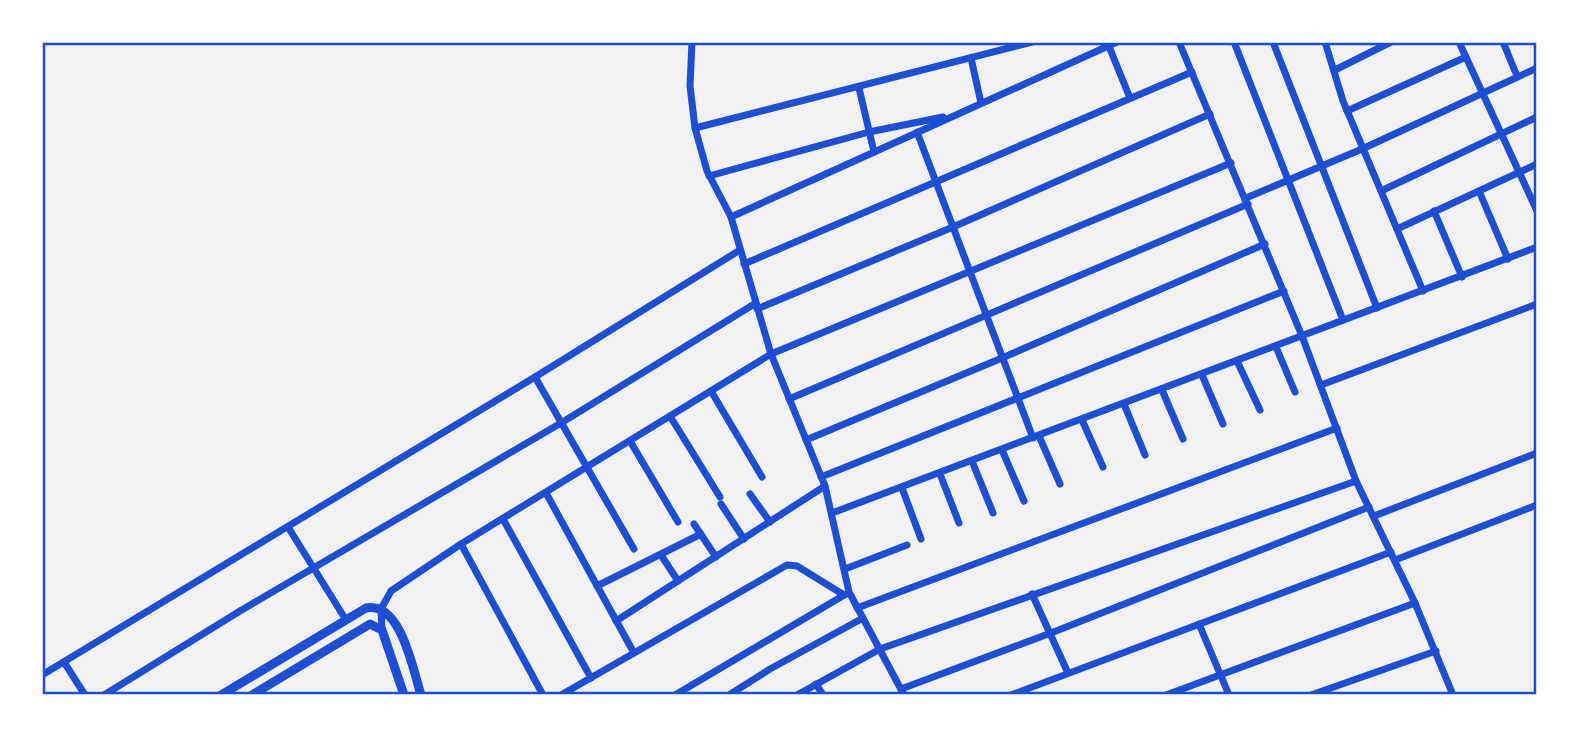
<svg xmlns="http://www.w3.org/2000/svg" width="1579" height="737" font-family="'DejaVu Sans',sans-serif">
<rect width="100%" height="100%" fill="#f2f2f2"/>
<g fill="none" stroke-linecap="round" stroke-linejoin="round">
<g stroke="#1d4ed8" stroke-width="7">
<polyline points="692,42 690,86 695,128 707,171 731,217 771,354 825,486 849,592 904,695"/>
<polyline points="1179,42 1302,336 1356,481 1415,603 1453,695"/>
<polyline points="1234,42 1343,320"/>
<polyline points="1273,42 1377,308"/>
<polyline points="1325,42 1343,101 1423,291"/>
<polyline points="1459,42 1537,211"/>
<polyline points="1503,42 1517,76"/>
<polyline points="1108,44 1130,98"/>
<polyline points="971,58 981,103"/>
<polyline points="1335,70 1391,42"/>
<polyline points="859,88 874,152"/>
<polyline points="1347,111 1466,57"/>
<polyline points="695,128 1032,42"/>
<polyline points="917,132 1033,438"/>
<polyline points="709,176 869,132 943,117"/>
<polyline points="1381,191 1537,117"/>
<polyline points="1479,191 1508,259"/>
<polyline points="1246,198 1362,149 1537,68"/>
<polyline points="1434,211 1462,277"/>
<polyline points="731,217 1117,42"/>
<polyline points="1397,229 1537,164"/>
<polyline points="744,264 1192,72"/>
<polyline points="757,309 953,227 1210,114"/>
<polyline points="1276,347 1295,392"/>
<polyline points="1237,361 1260,410"/>
<polyline points="1202,375 1223,424"/>
<polyline points="535,377 634,549"/>
<polyline points="1321,385 1537,304"/>
<polyline points="1162,390 1183,439"/>
<polyline points="711,391 762,477"/>
<polyline points="789,399 1248,204"/>
<polyline points="1124,404 1145,455"/>
<polyline points="670,416 720,497"/>
<polyline points="1082,420 1103,467"/>
<polyline points="1039,436 1060,484"/>
<polyline points="806,440 1002,358 1265,244"/>
<polyline points="630,441 678,522"/>
<polyline points="1002,450 1024,501"/>
<polyline points="972,461 993,513"/>
<polyline points="940,474 959,523"/>
<polyline points="821,477 1284,291"/>
<polyline points="902,488 921,539"/>
<polyline points="546,493 634,653"/>
<polyline points="750,494 770,522"/>
<polyline points="721,504 744,539"/>
<polyline points="832,513 1537,247"/>
<polyline points="1374,516 1537,453"/>
<polyline points="503,519 591,678"/>
<polyline points="694,524 716,557"/>
<polyline points="288,527 346,620"/>
<polyline points="461,544 543,695"/>
<polyline points="661,555 678,581"/>
<polyline points="1395,560 1537,505"/>
<polyline points="845,569 907,545"/>
<polyline points="597,586 701,534"/>
<polyline points="1032,594 1068,673"/>
<polyline points="857,608 1337,428"/>
<polyline points="616,621 825,486"/>
<polyline points="1199,624 1229,695"/>
<polyline points="382,630 381,609 391,591 461,544 771,354 1231,163"/>
<polyline points="64,662 85,695"/>
<polyline points="42,675 535,377 740,250"/>
<polyline points="816,684 823,695"/>
<polyline points="901,689 1051,633 1369,507"/>
<polyline points="104,695 240,611 561,423 756,303"/>
<polyline points="561,695 787,565 797,566 844,595"/>
<polyline points="675,695 846,594"/>
<polyline points="729,695 770,669 863,618"/>
<polyline points="797,695 880,649 1356,481"/>
<polyline points="1011,695 1391,552"/>
<polyline points="1166,695 1415,603"/>
<polyline points="1311,695 1436,651"/>
</g>
<g stroke="#1d4ed8" stroke-width="9">
<path d="M221,695L366,608C401,601 413,670 421,695"/>
<polyline points="252,695 370,624 382,630 404,695"/>
</g>
</g>
<rect width="1579" height="737" fill="none" stroke="#ffffff" stroke-width="88"/>
<rect x="44" y="44" width="1491" height="649" fill="none" stroke="#1d4ed8" stroke-width="2.5"/>
</svg>
